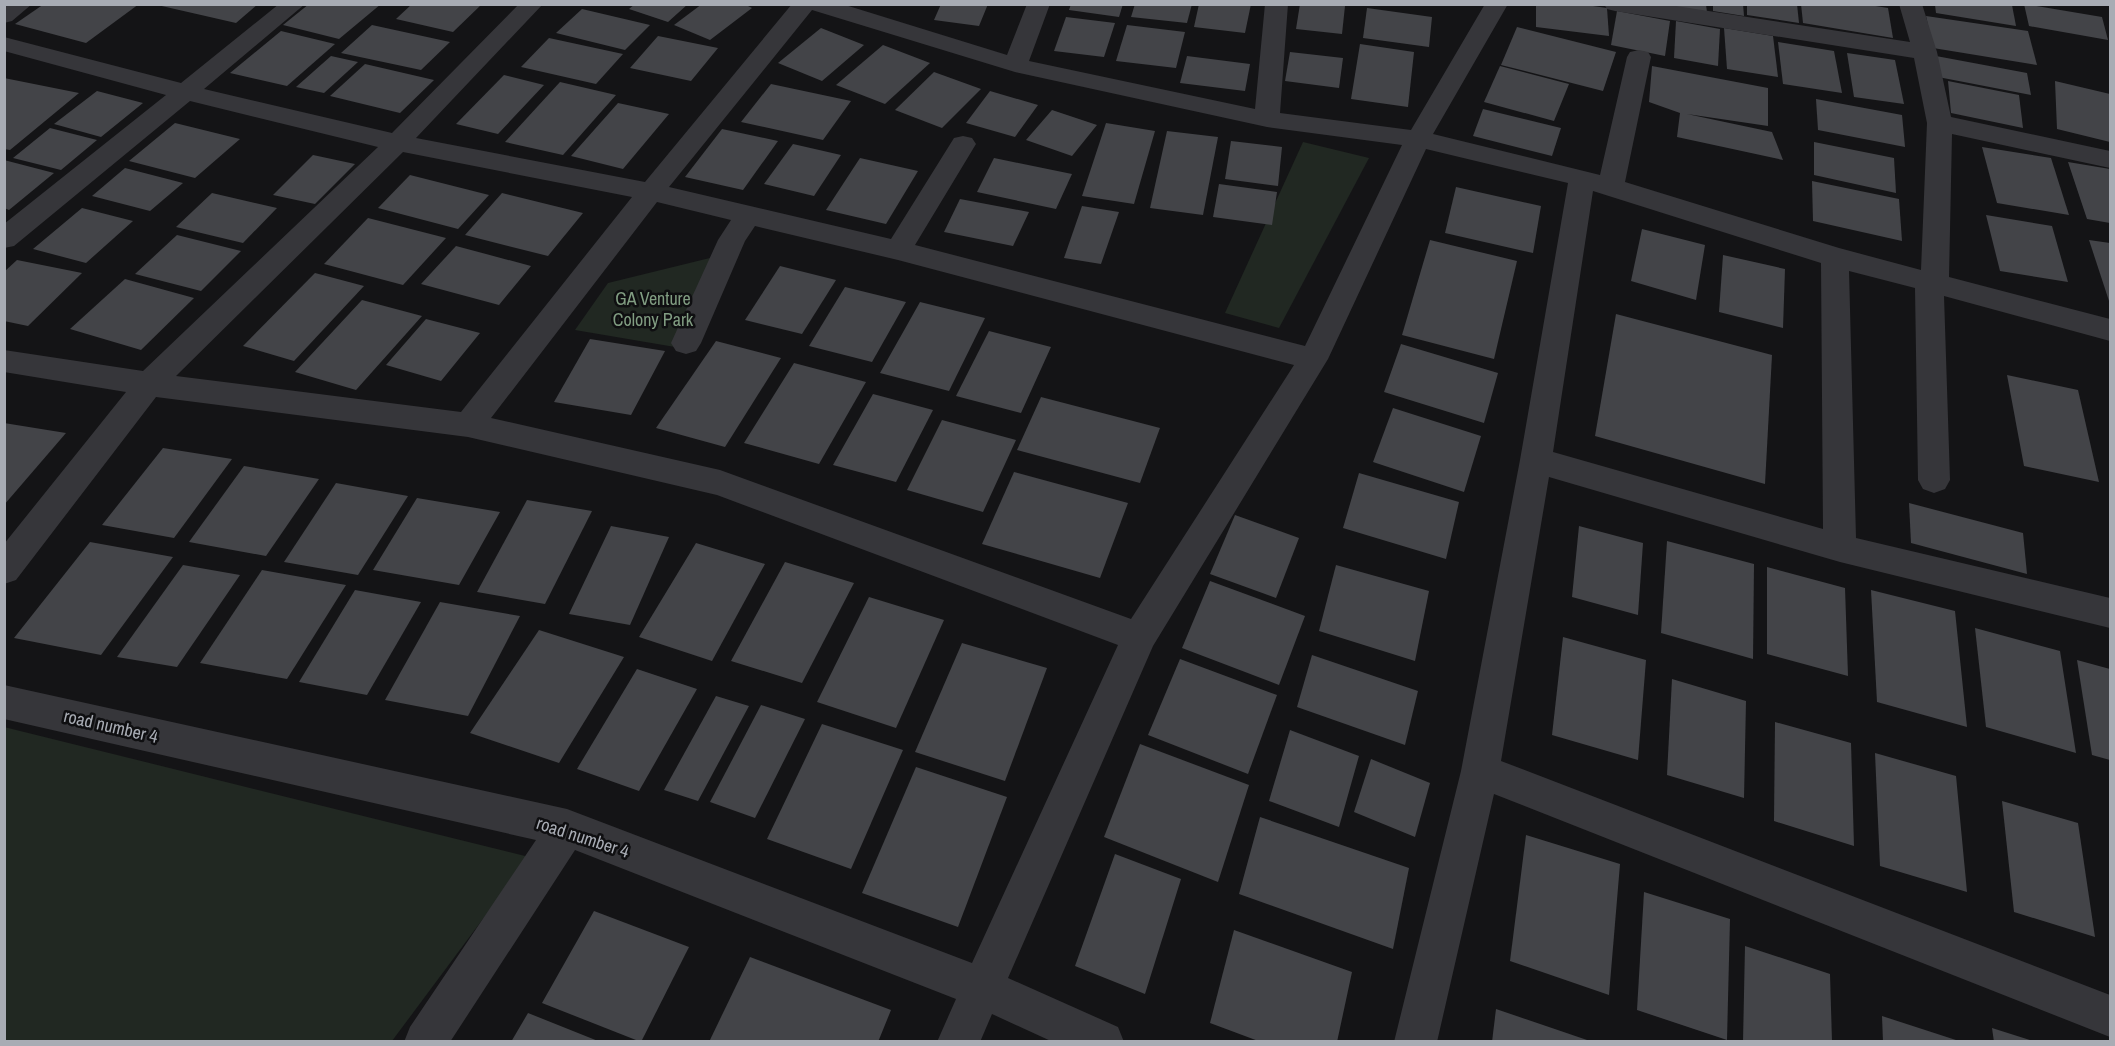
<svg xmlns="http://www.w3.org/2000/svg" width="2115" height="1046" font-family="'Archivo Narrow',sans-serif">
<rect width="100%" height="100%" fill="#141416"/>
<g fill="#212822">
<polygon points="1303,142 1369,158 1279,328 1225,313"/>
<polygon points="718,256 675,347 575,330 608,283"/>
<polygon points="4,727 529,857 392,1041 5,1041"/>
</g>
<g fill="#434448">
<polygon points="44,4 139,4 86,43 15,24"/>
<polygon points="153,4 258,4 236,23"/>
<polygon points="309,4 381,4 339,39 283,25"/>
<polygon points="412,4 482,4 453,32 396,19"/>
<polygon points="635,4 688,4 668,22 629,9"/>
<polygon points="702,4 744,4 752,8 710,40 674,25"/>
<polygon points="941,4 988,4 979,26 934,20"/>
<polygon points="1071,4 1123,4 1119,17 1069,10"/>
<polygon points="1135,4 1192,4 1187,23 1131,17"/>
<polygon points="1199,4 1251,4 1245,33 1194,27"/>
<polygon points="1300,4 1345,6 1342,34 1296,29"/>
<polygon points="1536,4 1579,4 1607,8 1609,36 1536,27"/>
<polygon points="1668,4 1706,4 1707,13 1669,8"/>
<polygon points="1713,4 1743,4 1744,16 1713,11"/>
<polygon points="1747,4 1797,4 1799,23 1747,15"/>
<polygon points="1801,4 1863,4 1888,8 1893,38 1803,23"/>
<polygon points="2024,4 2102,17 2108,40 2029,26"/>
<polygon points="1935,5 2012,5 2016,26 1936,13"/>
<polygon points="1367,8 1432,17 1429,47 1363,38"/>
<polygon points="582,9 650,25 625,50 556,33"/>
<polygon points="1617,11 1670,21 1665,56 1611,45"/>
<polygon points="1926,16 2028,31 2037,65 1933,48"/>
<polygon points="1066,17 1115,23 1104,57 1054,51"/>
<polygon points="1676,21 1720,29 1718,66 1674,58"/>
<polygon points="372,25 450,42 421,70 341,53"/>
<polygon points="1127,25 1185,32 1176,68 1116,61"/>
<polygon points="1517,27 1616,52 1603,91 1501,65"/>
<polygon points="821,28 864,45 822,81 778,63"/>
<polygon points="1724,28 1773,36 1778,77 1727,69"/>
<polygon points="281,31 335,44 287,86 230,73"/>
<polygon points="658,36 718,48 691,81 630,68"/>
<polygon points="549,38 623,54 596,84 521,67"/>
<polygon points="1778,42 1834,51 1842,93 1783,84"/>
<polygon points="1360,44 1414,52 1408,107 1351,99"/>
<polygon points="883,45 930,63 885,104 836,85"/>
<polygon points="1290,52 1343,58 1339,88 1285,81"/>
<polygon points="1847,53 1895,60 1904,104 1854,97"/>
<polygon points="331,56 358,62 324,93 296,87"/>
<polygon points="1187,56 1250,64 1245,91 1180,83"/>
<polygon points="1936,56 2027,73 2031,95 1938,77"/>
<polygon points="365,64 434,80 400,113 330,96"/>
<polygon points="1500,66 1569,84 1554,121 1484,102"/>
<polygon points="1652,66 1768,88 1768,126 1687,114 1772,132 1783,160 1677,137 1680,113 1649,102"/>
<polygon points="934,72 981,89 942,128 895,110"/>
<polygon points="504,75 544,85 498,134 456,124"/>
<polygon points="4,78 79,93 10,150 4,149"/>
<polygon points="1948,81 2019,95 2023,128 1951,113"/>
<polygon points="2055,81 2110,94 2110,142 2057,129"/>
<polygon points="560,82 616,95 563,155 505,142"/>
<polygon points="771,84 851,101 823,140 741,122"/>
<polygon points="97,91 143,103 101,137 54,124"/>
<polygon points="990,91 1038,105 1015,137 966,123"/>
<polygon points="1816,99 1902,115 1905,147 1818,130"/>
<polygon points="618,103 669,114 623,169 571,156"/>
<polygon points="1483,109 1561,128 1552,156 1473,136"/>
<polygon points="1052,110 1097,125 1072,156 1026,140"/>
<polygon points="175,123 240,139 195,178 129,161"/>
<polygon points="1106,123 1155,131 1134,204 1082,196"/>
<polygon points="50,128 97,140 61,170 13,158"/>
<polygon points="722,129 778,141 743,190 685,177"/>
<polygon points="1167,131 1218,137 1203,215 1150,208"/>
<polygon points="1231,141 1282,147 1278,186 1225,179"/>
<polygon points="1814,142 1894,158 1896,193 1814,175"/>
<polygon points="793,144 841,155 814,196 764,184"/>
<polygon points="1982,147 2051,158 2069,215 1997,203"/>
<polygon points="313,155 355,164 315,204 273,195"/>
<polygon points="860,158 918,171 886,224 826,210"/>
<polygon points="994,158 1072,174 1056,209 977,192"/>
<polygon points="4,160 54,173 9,210 4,208"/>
<polygon points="2068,162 2110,169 2110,223 2087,219"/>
<polygon points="125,168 183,183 150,211 92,196"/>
<polygon points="410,175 489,195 458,229 378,208"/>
<polygon points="1812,181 1899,199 1902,241 1813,221"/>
<polygon points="1219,184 1277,192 1272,225 1213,217"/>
<polygon points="1456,187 1541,206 1533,253 1445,233"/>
<polygon points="212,193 277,208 243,243 176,227"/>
<polygon points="502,193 583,213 548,256 465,235"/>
<polygon points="960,199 1029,212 1013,246 944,232"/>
<polygon points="1082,206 1119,212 1101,264 1064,258"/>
<polygon points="82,208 133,221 86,263 33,249"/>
<polygon points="1986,215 2052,226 2068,282 2000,271"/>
<polygon points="368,218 446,238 403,285 324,264"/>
<polygon points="1642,229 1705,245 1696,300 1631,281"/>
<polygon points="177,235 241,251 201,291 135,274"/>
<polygon points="1430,240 1517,261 1494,359 1402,335"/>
<polygon points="2089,240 2110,243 2110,304"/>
<polygon points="456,246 531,266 499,305 421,284"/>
<polygon points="1723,255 1785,269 1783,328 1719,312"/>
<polygon points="17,260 82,273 28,326 4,321 4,272"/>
<polygon points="780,266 836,280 802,334 745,320"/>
<polygon points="315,273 364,286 294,361 243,346"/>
<polygon points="125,279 194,298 141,350 70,329"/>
<polygon points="845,287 906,302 872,362 809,346"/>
<polygon points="362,300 422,316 356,390 295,372"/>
<polygon points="920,302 985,318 949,391 880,373"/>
<polygon points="1616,314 1772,355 1765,484 1595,436"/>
<polygon points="426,319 480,333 441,381 386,365"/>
<polygon points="989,331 1051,347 1021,413 956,396"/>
<polygon points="590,339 665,351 631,415 554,402"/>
<polygon points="716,341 781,358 725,447 656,428"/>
<polygon points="1401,344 1498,373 1484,423 1384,392"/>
<polygon points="794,363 866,382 819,464 744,443"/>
<polygon points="2007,375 2078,390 2099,482 2024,466"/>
<polygon points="873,394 933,410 896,482 833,465"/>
<polygon points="1041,397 1160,428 1140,483 1017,450"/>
<polygon points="1393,408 1481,436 1464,492 1373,462"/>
<polygon points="942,420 1016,440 983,512 907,490"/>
<polygon points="4,423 66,433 4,505"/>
<polygon points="163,448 232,459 174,538 102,525"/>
<polygon points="244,466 319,479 266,556 189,542"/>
<polygon points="1014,472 1128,503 1100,578 982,544"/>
<polygon points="1359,473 1459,502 1446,559 1343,528"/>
<polygon points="336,483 408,496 358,575 284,562"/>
<polygon points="417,498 500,512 459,585 373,570"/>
<polygon points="527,500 592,511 545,604 477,592"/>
<polygon points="1909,503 2023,533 2027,574 1911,543"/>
<polygon points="1235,515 1299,538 1276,598 1210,574"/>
<polygon points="611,526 669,537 630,625 569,614"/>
<polygon points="1579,526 1643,543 1638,615 1572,597"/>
<polygon points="1667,541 1754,564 1753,659 1661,633"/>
<polygon points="90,542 173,557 101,655 14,638"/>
<polygon points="696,543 765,564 712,661 639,637"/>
<polygon points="785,562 854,583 802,683 731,661"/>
<polygon points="183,565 240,575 177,667 117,657"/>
<polygon points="1336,565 1429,591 1415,661 1319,631"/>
<polygon points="1767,567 1845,588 1848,676 1767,654"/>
<polygon points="262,570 346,585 287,679 200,663"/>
<polygon points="1210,581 1305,616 1279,685 1182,648"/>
<polygon points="355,590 421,602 367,695 299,682"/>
<polygon points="1871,590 1955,611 1967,727 1877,702"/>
<polygon points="869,597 944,620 896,728 817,702"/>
<polygon points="440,602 520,616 468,716 385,700"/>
<polygon points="1975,628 2060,651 2076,753 1986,727"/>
<polygon points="539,630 624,657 559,763 470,733"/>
<polygon points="1563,637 1646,660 1638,760 1552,735"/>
<polygon points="962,643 1047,668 1005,781 915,752"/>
<polygon points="1312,655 1418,691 1405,745 1297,707"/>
<polygon points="1180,659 1277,695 1248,774 1148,735"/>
<polygon points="2077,660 2110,669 2110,760 2092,755"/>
<polygon points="637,669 697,689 639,791 577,769"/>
<polygon points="1672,679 1746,701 1744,798 1667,775"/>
<polygon points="716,696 749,706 698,801 664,790"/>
<polygon points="761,705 805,719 755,818 710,802"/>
<polygon points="1775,722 1851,743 1854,846 1774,821"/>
<polygon points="822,724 903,750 851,869 767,839"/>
<polygon points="1290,730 1359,756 1339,827 1269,801"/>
<polygon points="1140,744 1249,785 1218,882 1104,837"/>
<polygon points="1875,753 1956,776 1967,892 1880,866"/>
<polygon points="1371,759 1430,783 1415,837 1354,812"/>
<polygon points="916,767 1007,797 958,927 862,893"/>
<polygon points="2002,801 2078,823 2095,937 2014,912"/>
<polygon points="1260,817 1409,868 1393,949 1239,894"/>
<polygon points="1526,835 1620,864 1609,995 1510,961"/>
<polygon points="1115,854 1181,879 1145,994 1075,966"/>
<polygon points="1644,892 1730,919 1727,1040 1637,1010"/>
<polygon points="594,911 689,947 641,1042 542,1003"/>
<polygon points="1234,930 1352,972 1337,1042 1261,1042 1210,1023"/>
<polygon points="1745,946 1830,974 1832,1042 1743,1042"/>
<polygon points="750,957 891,1010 878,1042 709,1042"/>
<polygon points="1496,1009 1590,1041 1590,1042 1492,1042"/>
<polygon points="528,1013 598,1041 598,1042 511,1042"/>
<polygon points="1882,1016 1959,1041 1959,1042 1883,1042"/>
<polygon points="1992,1028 2033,1041 2032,1042 1994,1042"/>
</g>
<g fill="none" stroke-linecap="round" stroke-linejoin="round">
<g fill="#36363a" fill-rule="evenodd">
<polygon points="32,4 12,21 4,23 5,4"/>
<path d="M279,4H305L204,89L392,133L519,4H543L416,138L645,182L792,4H842L1007,55L1027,4H1050L1029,61L1255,109L1265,4H1288L1280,113L1411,130L1485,4H1508L1433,134L1600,175L1627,57L1630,52L1639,50L1648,52L1651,57L1625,182L1839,248L1921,270L1927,123L1914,58L1615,11L1607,9L1604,4H1663L1910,42L1899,4H1922L1937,52L1951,117L2110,151V168L1952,134L1949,277L2110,319V341L1944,296L1950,480L1945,489L1934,493L1923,489L1918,480L1915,288L1849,271L1856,538L2110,598V628L1840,562L1549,477L1501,761L2110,995V1037L1494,794L1437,1042H1394L1461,771L1520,460L1568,183L1426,149L1328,359L1153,646L1008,978L1118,1027L1124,1042H1053L992,1014L980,1042H937L956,999L575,850L450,1042H404L410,1027L536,840L4,719V685L567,809L972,963L1118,645L717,495L468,437L156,397L16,580L4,584V544L126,392L4,372V350L143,371L378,147L190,101L14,246L4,248V224L166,95L4,51V37L181,83ZM812,10L1015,72L1267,127L1402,145L1305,346L915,245L976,144L972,138L963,136L954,138L891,239L669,187ZM403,152L632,197L461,412L176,376ZM1593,191L1821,263L1823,529L1553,452ZM657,202L731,220L718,240L671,343L676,351L686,354L696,351L701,343L745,241L755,226L898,260L1294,365L1131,619L720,470L491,418Z"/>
</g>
</g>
<g text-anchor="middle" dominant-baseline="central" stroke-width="5" stroke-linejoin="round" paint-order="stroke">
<g font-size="18" fill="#819d82" stroke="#0f0f11">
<text x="653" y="298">GA Venture<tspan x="653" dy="21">Colony Park</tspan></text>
</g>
<g font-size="18" fill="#a8acb4" stroke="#0f0f11">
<text transform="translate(111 726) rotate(13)">road number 4</text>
<text transform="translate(583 837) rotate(18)">road number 4</text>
</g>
</g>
<rect width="2115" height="1046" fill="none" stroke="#a8acb4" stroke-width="12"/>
</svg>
